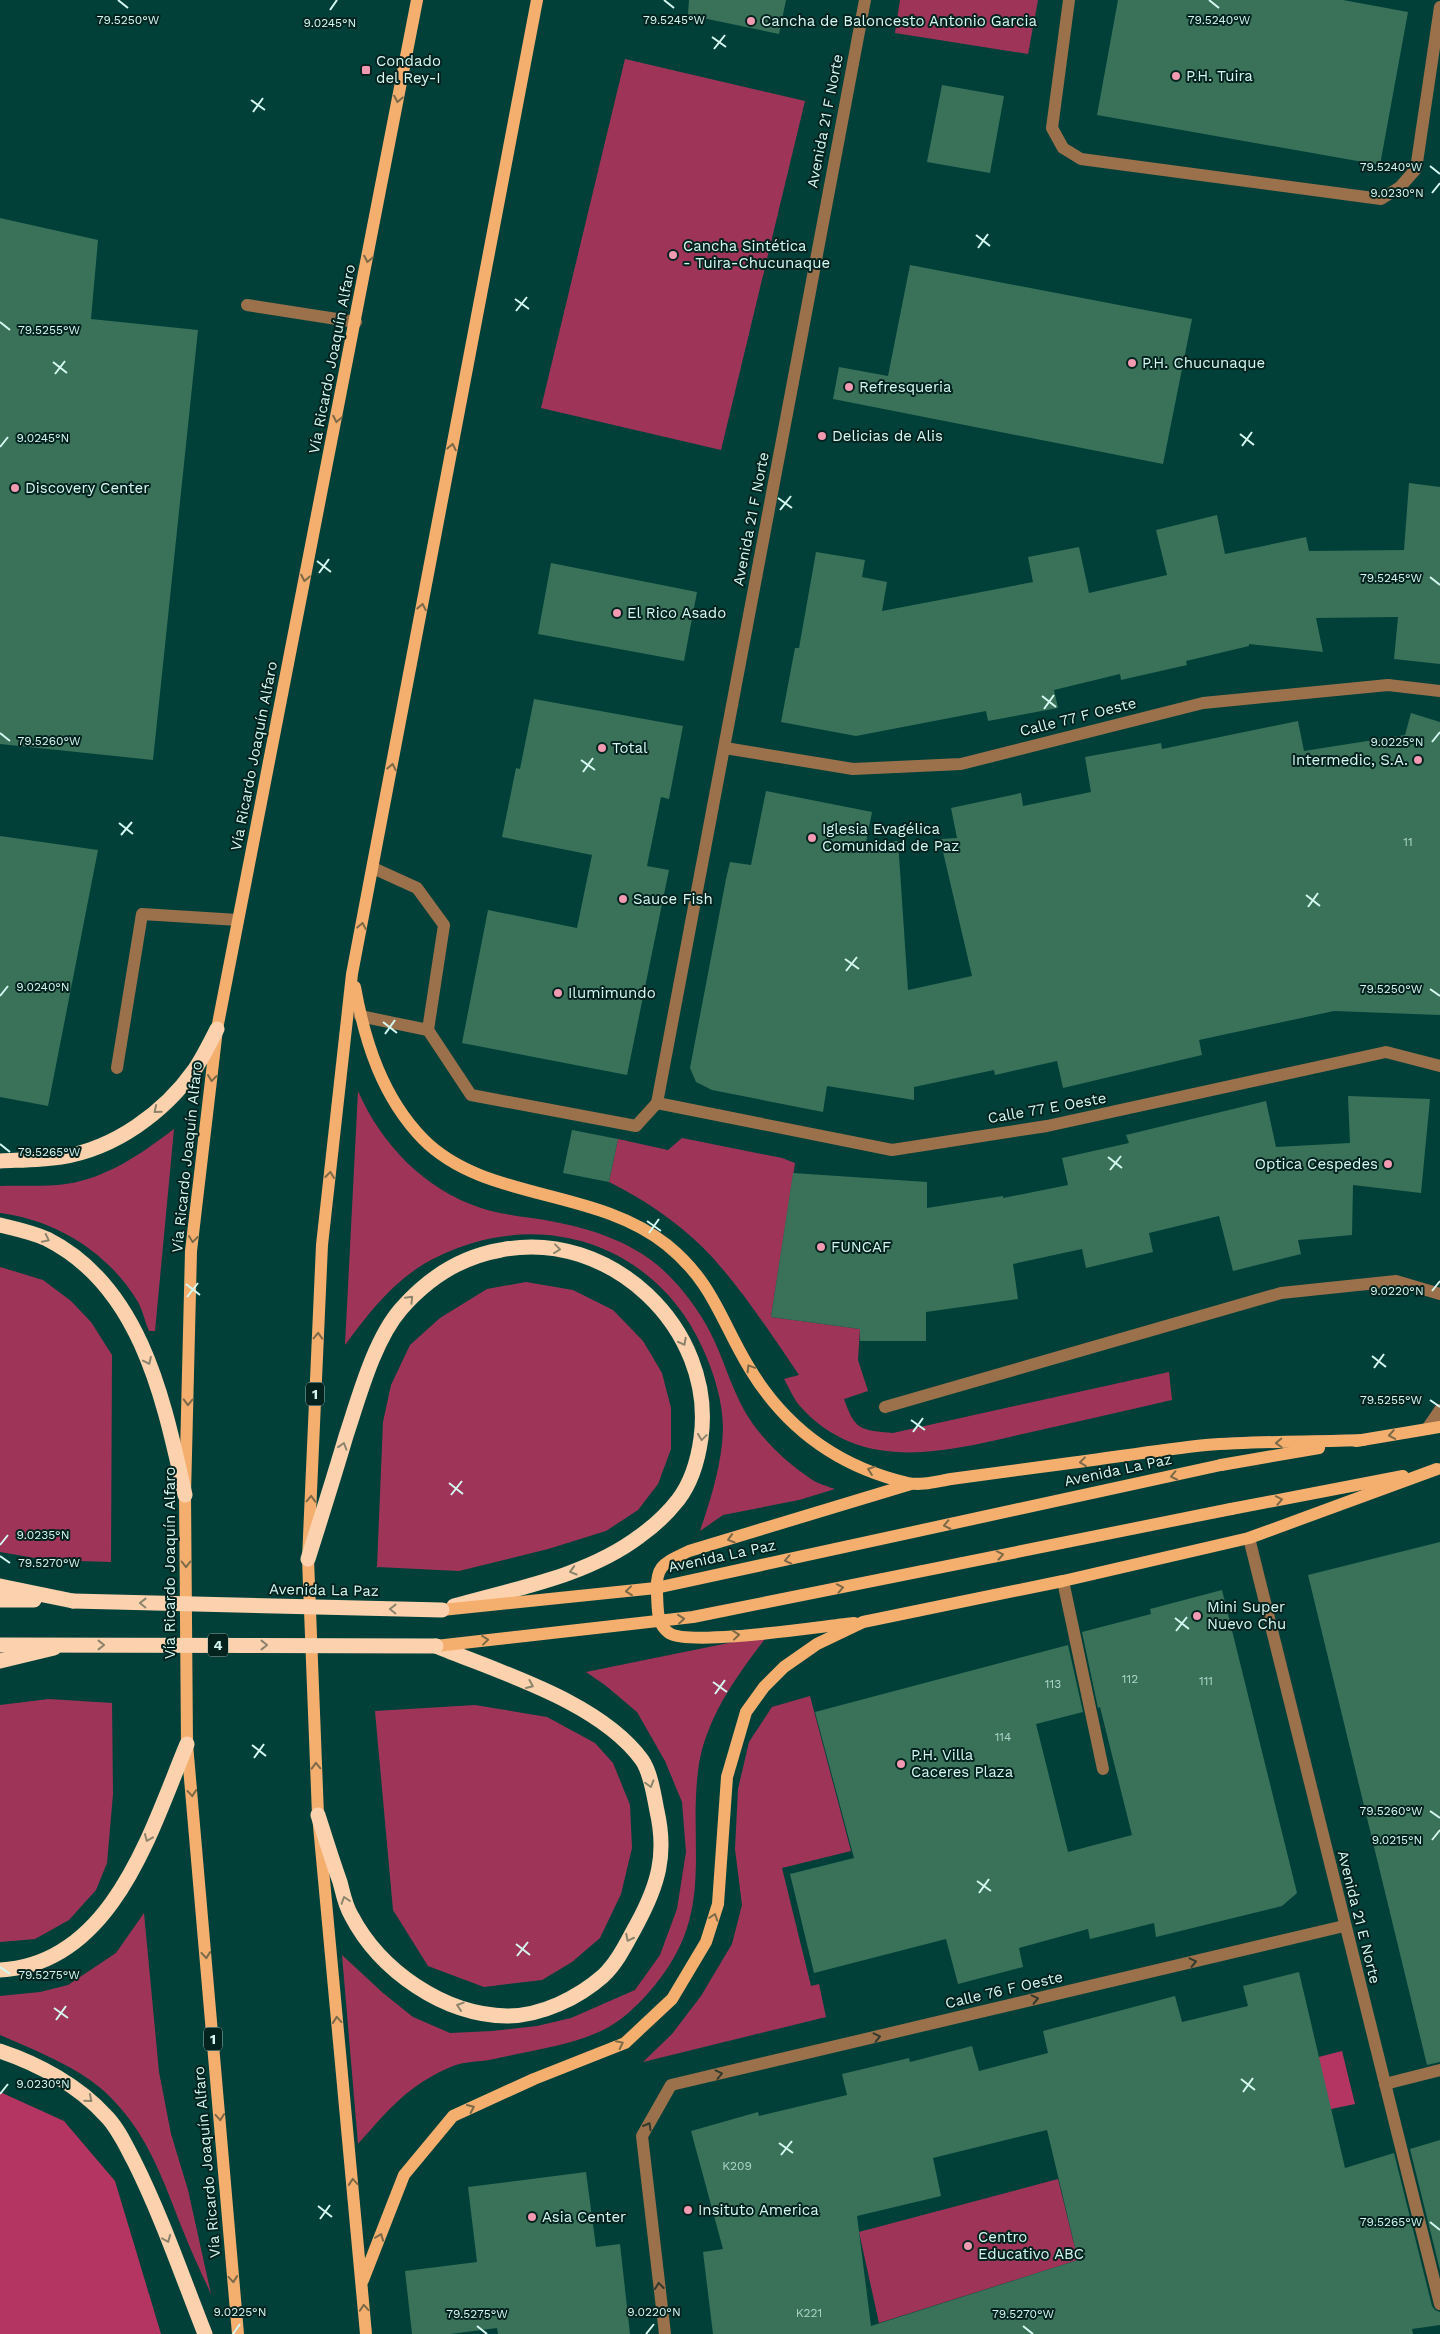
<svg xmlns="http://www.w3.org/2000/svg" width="1440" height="2334" font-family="'Work Sans',sans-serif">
<rect width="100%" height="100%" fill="#014039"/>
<g fill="#9f3459">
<polygon points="900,0 1038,0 1028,54 895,33"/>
<polygon points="625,59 805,101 721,450 541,408"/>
<path d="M358,1091C381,1144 425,1190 481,1208C505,1216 531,1217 555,1222C593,1229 633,1243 662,1269C680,1285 699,1310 710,1332C721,1353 728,1377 738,1398C752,1430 782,1460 811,1479C818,1484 827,1486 835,1489L799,1500L723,1515L700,1531C711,1498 722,1464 723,1429C723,1402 714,1373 703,1349C656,1243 539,1206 437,1257C397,1276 371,1310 345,1345Z"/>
<path d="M174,1129L155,1331H149C145,1322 143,1311 138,1302C109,1253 56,1220 0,1213V1186C21,1185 44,1187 66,1184C107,1178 141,1154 174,1129Z"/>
<path d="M682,1138L782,1158L795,1163L771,1317L860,1329L858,1360L868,1391L844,1399C855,1431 861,1430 893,1433L1169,1372L1172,1400C1124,1411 1076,1422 1027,1433C949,1451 861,1476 799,1405C793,1398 789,1387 784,1379L799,1375C772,1335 745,1294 713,1258C686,1228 646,1200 609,1182L618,1139L668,1150Z"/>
<polygon points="0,1267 43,1280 71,1301 91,1322 112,1355 111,1562 47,1560 0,1552"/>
<polygon points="526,1282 573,1290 613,1310 643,1341 662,1373 671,1408 671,1449 658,1484 638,1510 606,1531 548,1549 459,1571 377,1567 383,1422 391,1385 410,1345 440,1318 487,1289"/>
<path d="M768,1635C737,1675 704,1720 698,1771C689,1843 712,1907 664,1973C650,1993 629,2016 607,2028C572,2046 532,2050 494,2059C481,2062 465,2061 453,2066C408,2085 389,2109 358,2144L342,1955L383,1993L413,2017L450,2033L492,2031L537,2026L571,2018L635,1990L660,1955L677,1909L686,1852L682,1802L665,1761L637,1712L605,1685L586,1672Z"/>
<polygon points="810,1696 851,1851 782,1868 811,1986 819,1984 826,2017 643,2062 672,2034 701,1996 732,1944 742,1905 735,1849 738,1789 749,1742 772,1707"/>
<polygon points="49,1699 112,1703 113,1794 107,1863 96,1890 69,1920 35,1939 0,1942 0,1705"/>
<polygon points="475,1705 547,1717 595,1743 613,1763 630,1805 632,1848 621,1894 600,1938 572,1962 542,1980 484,1987 428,1966 393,1910 375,1711"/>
<path d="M144,1913L159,2072L171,2134L188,2190L211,2294C201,2272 191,2251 182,2228C161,2175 147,2131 104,2091C76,2066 34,2050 0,2035V1996L40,1992L68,1985L116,1953Z"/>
<polygon points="1058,2179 1078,2260 879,2323 859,2232"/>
</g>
<g fill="#b43462">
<polygon points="1342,2051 1355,2104 1331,2109 1264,2071"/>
<polygon points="0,2092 64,2121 115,2181 161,2334 0,2334"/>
</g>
<g fill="#397259" fill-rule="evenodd">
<polygon points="689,0 786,0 779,34 688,15"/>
<polygon points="1118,0 1343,0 1408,12 1380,165 1097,115"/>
<polygon points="942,85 1004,96 990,173 927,162"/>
<polygon points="0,218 98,240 91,319 198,330 153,760 0,744"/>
<polygon points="910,265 1192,319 1163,464 833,399 839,367 888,376"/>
<polygon points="1409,483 1440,487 1440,664 1394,659 1398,617 1316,618 1323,652 1249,644 1249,646 1186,661 1187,665 1121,680 1120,674 1054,690 1058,708 988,721 986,711 856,736 781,722 795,648 799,648 816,552 865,560 862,577 887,582 882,611 1033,582 1028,557 1079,547 1089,593 1167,575 1156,530 1217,515 1225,554 1306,537 1309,551 1404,550"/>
<polygon points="551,563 697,592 684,661 538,634"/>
<polygon points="534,699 683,726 669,799 661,797 647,866 669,870 627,1075 462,1043 488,910 577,928 592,855 502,837 516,768 520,769"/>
<polygon points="1411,713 1440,722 1440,1015 1334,1011 1199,1040 1202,1055 1063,1088 1057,1061 995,1075 994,1070 914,1087 914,1100 827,1086 823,1112 712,1090 696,1082 690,1068 726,879 730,862 751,865 766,791 872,812 866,842 898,841 908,990 972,976 940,839 957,838 951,808 1021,793 1023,806 1091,792 1085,757 1161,743 1162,749 1298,721 1304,751 1405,735"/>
<polygon points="0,836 98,850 48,1106 0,1097"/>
<polygon points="1348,1096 1430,1099 1421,1193 1353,1185 1352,1235 1298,1240 1301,1254 1233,1271 1219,1216 1149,1233 1153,1252 1086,1268 1082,1249 1013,1264 1018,1299 926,1312 926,1341 860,1341 860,1329 771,1317 793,1173 927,1182 927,1208 1003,1196 1003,1198 1068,1185 1062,1158 1129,1143 1126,1135 1266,1101 1276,1147 1350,1143"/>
<polygon points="572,1130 618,1139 609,1182 563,1173"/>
<polygon points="1440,1542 1440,2062 1427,2065 1308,1575"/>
<polygon points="1222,1590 1297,1893 1282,1906 1156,1937 1154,1923 1090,1939 1088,1929 1019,1948 1023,1967 958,1984 946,1939 814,1973 790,1874 854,1858 815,1712 1068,1645 1083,1712 1036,1724 1068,1852 1132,1835 1100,1707 1098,1708 1082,1632 1151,1614 1150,1609"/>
<path d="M1299,1972L1345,2168L1394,2153L1432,2306L1435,2310L1440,2312V2325L1412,2329L1413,2334H713L703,2252L723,2249L691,2131L758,2112L759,2116L847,2095L842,2074L909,2058L910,2062L972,2046L979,2071L1048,2053L1043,2031L1175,1996L1182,2022L1248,2006L1243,1986ZM1047,2130L1078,2260L871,2326L857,2216L941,2196L933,2158Z"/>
<polygon points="1440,2140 1440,2270 1410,2149"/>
<polygon points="586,2172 596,2247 620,2244 630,2334 498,2334 497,2328 450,2334 412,2334 405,2271 477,2262 468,2187"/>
</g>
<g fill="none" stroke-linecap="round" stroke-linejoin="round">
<g stroke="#9b714b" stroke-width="12">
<polyline points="1069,0 1052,128 1063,148 1081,159 1381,199 1400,187 1416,169 1440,7"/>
<polyline points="247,305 356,322"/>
<polyline points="725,748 853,769 961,764 1203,703 1388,685 1440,691"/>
<polyline points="373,868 417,888 444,925 428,1030 471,1095 636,1126 657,1103"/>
<polyline points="360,1016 428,1030"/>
<polyline points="117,1068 142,914 238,920"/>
<polyline points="657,1103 865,0"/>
<polyline points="657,1103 892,1150 1047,1126 1386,1052 1440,1066"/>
<polyline points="885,1407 1281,1293 1396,1281 1440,1294"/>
<polyline points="1427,1429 1440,1410"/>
<polyline points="1249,1538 1440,2304"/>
<polyline points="1063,1581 1103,1769"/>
<polyline points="1385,2084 1440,2070"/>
<polyline points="665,2334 642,2136 671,2085 1344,1926"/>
</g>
<g stroke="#f4af6f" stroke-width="12">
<path d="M355,987C365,1043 383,1098 423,1139C485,1202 595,1187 667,1245C714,1283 721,1322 750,1369C787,1430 839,1467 908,1483C921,1486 938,1481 951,1479C989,1474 1026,1469 1063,1464C1111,1458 1158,1450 1206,1445C1258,1441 1311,1442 1363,1440"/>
<polyline points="1356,1441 1440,1427"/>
<polyline points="1221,1465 1319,1448"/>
<polyline points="1231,1509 1403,1476"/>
<path d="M854,1623C823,1626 690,1647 669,1633C656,1624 658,1608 657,1594C655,1564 665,1563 689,1551L911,1484"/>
<polyline points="363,2280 404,2175 453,2116 534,2079 625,2043 672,1999 706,1942 718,1904 727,1777 746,1712 764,1687 784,1667 817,1644 863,1622 1063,1581 1249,1538 1437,1469"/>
<polyline points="238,2334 187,1744 185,1495 191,1251 217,1029 417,0"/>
<polyline points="366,2334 318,1815 308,1559 322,1245 352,974 537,0"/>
</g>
<g stroke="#fbd2ad" stroke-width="15">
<path d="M0,1161C20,1160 41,1160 61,1157C114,1149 164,1113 195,1069C203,1057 210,1043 217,1029"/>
<path d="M0,1225C16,1229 32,1232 47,1239C142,1287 164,1402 185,1495"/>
<path d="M308,1559C321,1518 334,1477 346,1436C359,1397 374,1340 401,1309C428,1278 460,1257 501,1250C609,1228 716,1328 701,1438C698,1460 691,1483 678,1500C667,1514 654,1526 640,1536C587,1576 517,1588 454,1606"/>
<polyline points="0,1586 73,1601"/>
<polyline points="0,1600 34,1600"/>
<polyline points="0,1661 54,1648"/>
<path d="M318,1815C325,1837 332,1860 340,1882C343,1893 345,1905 351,1915C380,1971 444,2015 507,2016C541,2016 578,1998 603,1976C618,1962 627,1942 637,1924C658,1885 667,1855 657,1811C654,1796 651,1773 642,1760C600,1702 501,1673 436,1646"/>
<path d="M0,1970C113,1964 151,1830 187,1744"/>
<path d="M0,2051C39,2064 79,2086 106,2116C118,2128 126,2146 134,2161C162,2217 182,2276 205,2334"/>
</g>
<g stroke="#f4af6f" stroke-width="12">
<polyline points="442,1610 656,1588 1221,1465"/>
<polyline points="436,1646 693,1617 1231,1509"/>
</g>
<g stroke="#fbd2ad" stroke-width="15">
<polyline points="73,1601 442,1610"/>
<polyline points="0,1645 436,1646"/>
</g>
</g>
<defs><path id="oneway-chevron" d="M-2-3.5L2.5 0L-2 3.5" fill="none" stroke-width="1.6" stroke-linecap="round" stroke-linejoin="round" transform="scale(1.25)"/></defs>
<g stroke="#7c6947">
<use href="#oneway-chevron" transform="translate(398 99) rotate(101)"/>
<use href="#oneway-chevron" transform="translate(368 259) rotate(101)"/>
<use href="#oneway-chevron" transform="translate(337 419) rotate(101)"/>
<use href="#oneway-chevron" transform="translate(452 447) rotate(-79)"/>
<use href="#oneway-chevron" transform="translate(305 578) rotate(101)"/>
<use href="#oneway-chevron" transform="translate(422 607) rotate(-79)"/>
<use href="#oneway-chevron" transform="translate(392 767) rotate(-79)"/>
<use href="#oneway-chevron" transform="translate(362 926) rotate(-79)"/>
<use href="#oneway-chevron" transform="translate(212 1078) rotate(97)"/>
<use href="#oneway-chevron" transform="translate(330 1175) rotate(-83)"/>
<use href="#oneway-chevron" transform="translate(193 1239) rotate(97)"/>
<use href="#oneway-chevron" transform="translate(318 1336) rotate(-88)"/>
<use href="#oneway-chevron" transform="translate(750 1368) rotate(-121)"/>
<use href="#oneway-chevron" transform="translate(188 1402) rotate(91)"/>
<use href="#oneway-chevron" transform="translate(1392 1435) rotate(170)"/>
<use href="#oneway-chevron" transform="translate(1279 1443) rotate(178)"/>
<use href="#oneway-chevron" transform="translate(1083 1462) rotate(173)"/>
<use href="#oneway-chevron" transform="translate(871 1470) rotate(-161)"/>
<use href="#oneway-chevron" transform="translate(1174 1476) rotate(168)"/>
<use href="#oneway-chevron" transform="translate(311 1499) rotate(-88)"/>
<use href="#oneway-chevron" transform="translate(1279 1500) rotate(-11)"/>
<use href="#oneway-chevron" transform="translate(947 1525) rotate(168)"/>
<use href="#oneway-chevron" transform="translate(731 1539) rotate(163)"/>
<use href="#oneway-chevron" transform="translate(1000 1555) rotate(-11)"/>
<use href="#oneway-chevron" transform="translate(788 1560) rotate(168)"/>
<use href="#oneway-chevron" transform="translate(186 1564) rotate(90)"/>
<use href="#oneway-chevron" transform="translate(840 1588) rotate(-11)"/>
<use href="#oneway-chevron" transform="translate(629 1591) rotate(174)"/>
<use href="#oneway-chevron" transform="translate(681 1619) rotate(-6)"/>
<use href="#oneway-chevron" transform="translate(736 1635) rotate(-6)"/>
<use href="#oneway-chevron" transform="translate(485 1640) rotate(-6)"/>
<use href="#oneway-chevron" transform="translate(316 1766) rotate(-92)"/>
<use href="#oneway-chevron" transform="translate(192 1793) rotate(85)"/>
<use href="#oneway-chevron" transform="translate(714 1917) rotate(-72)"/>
<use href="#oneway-chevron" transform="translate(206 1955) rotate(85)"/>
<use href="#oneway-chevron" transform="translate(337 2020) rotate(-95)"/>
<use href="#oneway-chevron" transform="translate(620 2044) rotate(-26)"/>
<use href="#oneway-chevron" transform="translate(471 2108) rotate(-25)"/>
<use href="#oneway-chevron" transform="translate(220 2117) rotate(85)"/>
<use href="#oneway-chevron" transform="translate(353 2182) rotate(-95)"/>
<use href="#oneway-chevron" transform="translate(380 2237) rotate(-69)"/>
<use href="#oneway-chevron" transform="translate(233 2279) rotate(85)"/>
<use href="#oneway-chevron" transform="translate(364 2308) rotate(-94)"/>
</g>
<g stroke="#8c836d">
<use href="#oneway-chevron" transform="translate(157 1110) rotate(140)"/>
<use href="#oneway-chevron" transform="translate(46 1239) rotate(26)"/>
<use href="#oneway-chevron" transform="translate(557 1249) rotate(7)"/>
<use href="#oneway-chevron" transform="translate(410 1299) rotate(-46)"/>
<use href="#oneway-chevron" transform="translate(683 1342) rotate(62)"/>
<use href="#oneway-chevron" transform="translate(148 1361) rotate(65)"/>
<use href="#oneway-chevron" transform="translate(702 1437) rotate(98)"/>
<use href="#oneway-chevron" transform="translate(343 1446) rotate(-73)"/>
<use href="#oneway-chevron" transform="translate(573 1571) rotate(164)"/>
<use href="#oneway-chevron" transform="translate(143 1603) rotate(-179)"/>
<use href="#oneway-chevron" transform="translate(393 1609) rotate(-179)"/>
<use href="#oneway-chevron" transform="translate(101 1645)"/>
<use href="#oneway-chevron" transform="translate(264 1645)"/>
<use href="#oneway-chevron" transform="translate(530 1685) rotate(23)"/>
<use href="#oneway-chevron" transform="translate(650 1784) rotate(74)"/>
<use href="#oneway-chevron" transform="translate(148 1838) rotate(113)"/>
<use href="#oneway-chevron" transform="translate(345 1900) rotate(-108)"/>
<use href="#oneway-chevron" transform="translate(629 1938) rotate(117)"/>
<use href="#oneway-chevron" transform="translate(460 2006) rotate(-162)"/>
<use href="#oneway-chevron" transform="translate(89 2099) rotate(40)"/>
<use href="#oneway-chevron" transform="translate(167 2239) rotate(68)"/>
</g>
<g stroke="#313a2c">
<use href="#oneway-chevron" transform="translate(1193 1962) rotate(-13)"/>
<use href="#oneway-chevron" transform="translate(1035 1999) rotate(-13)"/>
<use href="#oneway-chevron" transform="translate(877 2037) rotate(-13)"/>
<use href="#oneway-chevron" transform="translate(719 2074) rotate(-13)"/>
<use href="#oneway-chevron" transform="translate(648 2126) rotate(-60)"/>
<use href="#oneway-chevron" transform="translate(659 2286) rotate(-97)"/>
</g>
<path fill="none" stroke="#d5f8f1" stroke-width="2" d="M118,0L128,8M664,0L674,8M1209,0L1219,8M330,10L337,0M712,37L726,47M714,49L725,35M251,100L265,110M253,112L263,98M1430,166L1440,174M1432,193L1440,183M976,235L990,246M978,248L988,234M515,299L529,309M516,311L527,297M0,322L10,330M53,362L67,373M55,374L65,361M1240,434L1254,445M1242,446L1252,432M0,447L8,437M778,498L792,508M780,510L791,496M317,561L331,572M319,573L329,559M1430,577L1440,585M1042,696L1056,707M1044,709L1054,695M0,733L10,741M1432,742L1440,732M581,760L595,770M583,772L593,758M119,823L133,834M121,835L132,822M1306,895L1320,906M1308,907L1318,893M845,959L859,969M846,971L857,957M1430,989L1440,996M0,996L8,986M383,1022L397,1033M385,1034L395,1020M0,1144L10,1152M1108,1157L1122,1168M1110,1170L1121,1156M647,1221L661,1231M649,1233L659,1219M186,1284L200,1295M1432,1291L1440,1281M187,1297L198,1283M1372,1356L1386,1367M1374,1368L1384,1354M1430,1400L1440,1407M911,1420L925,1430M913,1432L923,1418M449,1483L463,1494M451,1495L462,1481M0,1545L8,1535M0,1556L10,1563M1175,1618L1189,1629M1176,1631L1187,1617M713,1682L727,1692M715,1694L725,1680M252,1745L266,1756M254,1758L264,1744M1430,1811L1440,1818M1432,1840L1440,1830M977,1881L991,1891M979,1893L989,1879M516,1944L530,1955M517,1956L528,1942M0,1967L10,1974M54,2008L68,2018M56,2020L66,2006M1241,2079L1255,2090M1243,2092L1253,2078M0,2094L8,2084M779,2143L793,2153M781,2155L792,2141M318,2206L332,2217M320,2219L330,2205M1430,2222L1440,2230M477,2326L487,2334M1023,2326L1033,2334M233,2334L240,2324M646,2334L654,2324"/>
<g fill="#f19ab1" stroke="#04231f" stroke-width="2">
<circle cx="751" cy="21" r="5"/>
<rect x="361" y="65" width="10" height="10" rx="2.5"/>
<circle cx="1176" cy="76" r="5"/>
<circle cx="673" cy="255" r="5"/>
<circle cx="1132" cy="363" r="5"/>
<circle cx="849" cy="387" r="5"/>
<circle cx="822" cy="436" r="5"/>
<circle cx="15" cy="488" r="5"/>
<circle cx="617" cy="613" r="5"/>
<circle cx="602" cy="748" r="5"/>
<circle cx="1418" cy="760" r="5"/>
<circle cx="812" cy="838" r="5"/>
<circle cx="623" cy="899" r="5"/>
<circle cx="558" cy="993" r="5"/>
<circle cx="1388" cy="1164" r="5"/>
<circle cx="821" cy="1247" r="5"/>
<circle cx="1197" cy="1616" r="5"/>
<circle cx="901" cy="1764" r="5"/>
<circle cx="688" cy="2210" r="5"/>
<circle cx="532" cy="2217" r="5"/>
<circle cx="968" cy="2246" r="5"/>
</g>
<g text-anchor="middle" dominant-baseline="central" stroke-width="4" stroke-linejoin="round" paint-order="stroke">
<g font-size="12" fill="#aed6cb">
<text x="1408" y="842">11</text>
<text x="1130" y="1679">112</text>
<text x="1206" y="1681">111</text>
<text x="1053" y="1684">113</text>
<text x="1003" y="1737">114</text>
<text x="737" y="2166">K209</text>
<text x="809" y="2313">K221</text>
</g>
<g fill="#04231f" stroke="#96b8b2" stroke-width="1">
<rect x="306" y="1382.5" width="18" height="23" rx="4"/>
<rect x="208" y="1633.5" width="20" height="23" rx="4"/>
<rect x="204" y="2027.5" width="18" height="23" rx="4"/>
</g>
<g font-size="14" font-weight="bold" fill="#d5f8f1">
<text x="315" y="1394">1</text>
<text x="218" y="1645">4</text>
<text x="213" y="2039">1</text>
</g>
<g font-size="15" fill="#d5f8f1" stroke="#04231f" text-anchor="start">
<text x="761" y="21">Cancha de Baloncesto Antonio Garcia</text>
<text x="376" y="61">Condado<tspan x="376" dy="17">del Rey-I</tspan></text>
<text x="1186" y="76">P.H. Tuira</text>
<text x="683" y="246">Cancha Sintética<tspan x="683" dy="17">- Tuira-Chucunaque</tspan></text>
<text x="1142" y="363">P.H. Chucunaque</text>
<text x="859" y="387">Refresqueria</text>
<text x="832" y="436">Delicias de Alis</text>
<text x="25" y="488">Discovery Center</text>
<text x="627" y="613">El Rico Asado</text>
<text x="612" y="748">Total</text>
<text x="1408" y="760" text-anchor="end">Intermedic, S.A.</text>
<text x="822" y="829">Iglesia Evagélica<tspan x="822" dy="17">Comunidad de Paz</tspan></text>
<text x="633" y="899">Sauce Fish</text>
<text x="568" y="993">Ilumimundo</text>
<text x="1378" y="1164" text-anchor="end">Optica Cespedes</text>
<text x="831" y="1247">FUNCAF</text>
<text x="1207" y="1607">Mini Super<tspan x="1207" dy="17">Nuevo Chu</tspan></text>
<text x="911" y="1755">P.H. Villa<tspan x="911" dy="17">Caceres Plaza</tspan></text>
<text x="698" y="2210">Insituto America</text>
<text x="542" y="2217">Asia Center</text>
<text x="978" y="2237">Centro<tspan x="978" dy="17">Educativo ABC</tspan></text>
</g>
<g font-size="15" fill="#d5f8f1" stroke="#04231f">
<text transform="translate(825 121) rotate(-79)">Avenida 21 F Norte</text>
<text transform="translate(332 359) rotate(-79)">Vía Ricardo Joaquín Alfaro</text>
<text transform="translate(751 519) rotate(-79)">Avenida 21 F Norte</text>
<text transform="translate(1078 717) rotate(-14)">Calle 77 F Oeste</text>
<text transform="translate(254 756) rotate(-79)">Vía Ricardo Joaquín Alfaro</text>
<text transform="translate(1047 1108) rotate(-10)">Calle 77 E Oeste</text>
<text transform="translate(187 1157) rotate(-84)">Vía Ricardo Joaquín Alfaro</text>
<text transform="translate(1118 1470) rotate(-12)">Avenida La Paz</text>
<text transform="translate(722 1556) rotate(-12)">Avenida La Paz</text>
<text transform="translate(170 1563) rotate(-90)">Vía Ricardo Joaquín Alfaro</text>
<text transform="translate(324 1590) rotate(1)">Avenida La Paz</text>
<text transform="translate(1359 1917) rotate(76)">Avenida 21 E Norte</text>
<text transform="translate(1004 1990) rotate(-13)">Calle 76 F Oeste</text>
<text transform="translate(207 2162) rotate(-95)">Vía Ricardo Joaquín Alfaro</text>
</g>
</g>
<g font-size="12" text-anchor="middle" fill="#d5f8f1" stroke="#04231f" stroke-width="4" stroke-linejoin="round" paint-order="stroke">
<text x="128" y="24">79.5250°W</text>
<text x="674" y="24">79.5245°W</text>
<text x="1219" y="24">79.5240°W</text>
<text x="330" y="27">9.0245°N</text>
<text x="1391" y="171">79.5240°W</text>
<text x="1397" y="197">9.0230°N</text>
<text x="49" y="334">79.5255°W</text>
<text x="43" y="442">9.0245°N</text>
<text x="1391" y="582">79.5245°W</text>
<text x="49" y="745">79.5260°W</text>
<text x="1397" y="746">9.0225°N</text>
<text x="43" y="991">9.0240°N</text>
<text x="1391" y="993">79.5250°W</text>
<text x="49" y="1156">79.5265°W</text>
<text x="1397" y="1295">9.0220°N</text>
<text x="1391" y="1404">79.5255°W</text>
<text x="43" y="1539">9.0235°N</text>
<text x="49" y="1567">79.5270°W</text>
<text x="1391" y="1815">79.5260°W</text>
<text x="1397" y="1844">9.0215°N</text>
<text x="49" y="1979">79.5275°W</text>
<text x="43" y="2088">9.0230°N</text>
<text x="1391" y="2226">79.5265°W</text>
<text x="240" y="2316">9.0225°N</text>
<text x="654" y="2316">9.0220°N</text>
<text x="477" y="2318">79.5275°W</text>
<text x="1023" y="2318">79.5270°W</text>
</g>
</svg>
